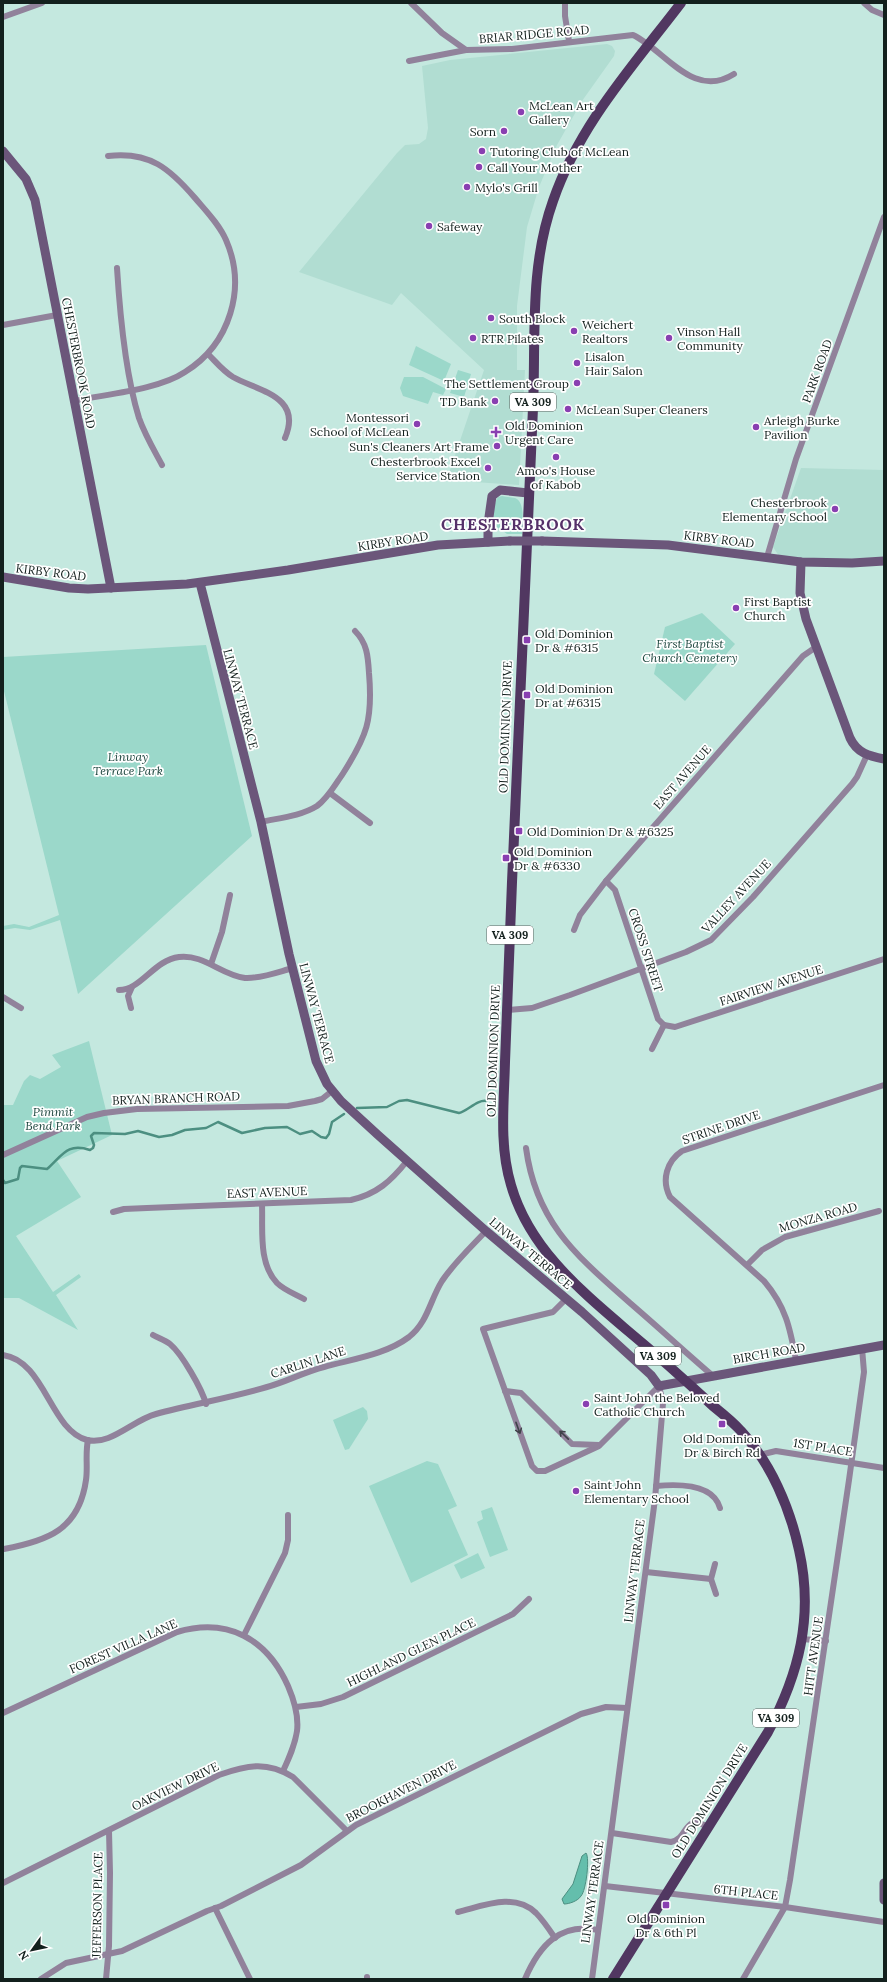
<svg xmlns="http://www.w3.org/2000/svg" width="887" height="1982" font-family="Lora,serif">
<rect width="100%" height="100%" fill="#c4e8df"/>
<g fill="#b1ddd2">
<polygon points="607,44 612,46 615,51 614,56 582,101 557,145 539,187 527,227 517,306 517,370 525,370 519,485 475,482 449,473 484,370 401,293 392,305 299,272 397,153 405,145 419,144 426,139 428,128 422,66 450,60"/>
<polygon points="801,468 884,470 884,558 828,562 779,556 773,547"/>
</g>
<g fill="#9bd8ca">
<polygon points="416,346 451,364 444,381 409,365"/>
<polygon points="458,370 471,374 464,397 450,393"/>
<polygon points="404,377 423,377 446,389 443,395 433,392 428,404 403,396 400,388"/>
<path d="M502,496C506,497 511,497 515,498C526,502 522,525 522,534H507L499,528L495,529C493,520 492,505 498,497Z"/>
<polygon points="702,613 735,644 685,701 654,674 665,627"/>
<polygon points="206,645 252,836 78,994 60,920 30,930 15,928 3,930 3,926 14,924 29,927 59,915 3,687 3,657"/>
<polygon points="89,1041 112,1135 57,1161 81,1197 16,1236 53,1292 79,1274 81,1277 56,1295 78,1330 19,1298 3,1298 3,1105 13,1105 24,1081 30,1075 40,1079 61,1067 52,1055"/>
<polygon points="363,1407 367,1411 368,1419 349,1449 345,1450 333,1420"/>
<polygon points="427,1461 438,1464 457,1506 448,1510 468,1555 411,1583 369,1486"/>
<polygon points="492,1507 508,1550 490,1557 477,1522 483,1519 481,1511"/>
<polygon points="478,1553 485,1568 461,1579 454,1565"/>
</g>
<path fill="#64beac" stroke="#4c8f81" d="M586,1853C590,1858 586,1891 581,1896C578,1901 569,1904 564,1904L562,1899L573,1884L582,1856Z"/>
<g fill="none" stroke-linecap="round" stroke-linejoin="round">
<g stroke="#4c8f81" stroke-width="2.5">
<path d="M357,1108L387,1107L399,1101L407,1100L459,1113C468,1111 477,1099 487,1101"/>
<path d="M3,1180L5,1183L18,1179L20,1168L22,1166L47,1169C62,1156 67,1142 90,1150L93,1148L94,1145L91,1136L94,1133L125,1134L138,1131L159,1137L172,1135L185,1130L206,1128L218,1122L242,1133L265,1128L287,1127L300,1134L312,1131L321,1137L326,1138L329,1134L332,1122L344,1114"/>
</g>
<g stroke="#91829b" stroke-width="6">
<path d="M411,3L442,33L466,50L512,49L633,35C665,50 693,100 734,74"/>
<polyline points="565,3 565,16 569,41"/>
<polyline points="864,3 872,10 884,15"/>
<polyline points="3,17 42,3"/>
<polyline points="409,61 466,50"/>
<path d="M117,268C120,316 125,373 139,418C145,435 154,450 162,465"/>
<polyline points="3,325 57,315"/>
<path d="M208,354C216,362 223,371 233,377C258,391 303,396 285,438"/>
<path d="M74,401C106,394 158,390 185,372C230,344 247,288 226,240C219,224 206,211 195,198C170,169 150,151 108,156"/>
<polyline points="767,557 796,459 884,217"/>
<polyline points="330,793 370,823"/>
<path d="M261,822C279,818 301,816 317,806C328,798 334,786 342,775C367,736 373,720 369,673C368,656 367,643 355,631"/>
<polyline points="606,881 615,890 658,1019 664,1025 675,1027 884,959"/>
<polyline points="574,930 580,915 606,881 803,656 816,647"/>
<polyline points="211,964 222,932 230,895"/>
<path d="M119,990C141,990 154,960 179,957C204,954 221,975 245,978C260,979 278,972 293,968"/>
<polyline points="3,997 21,1008"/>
<polyline points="131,1008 128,996 132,987"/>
<polyline points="507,1010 532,1008 570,995 686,952 711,940 753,897 852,784 857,777 867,755"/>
<polyline points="652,1049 664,1025"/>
<path d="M526,1148C536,1223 577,1256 630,1303C658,1327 685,1352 713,1376"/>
<polyline points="3,1155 87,1117 104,1113 137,1109 288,1106 315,1101 322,1099 332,1091"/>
<path d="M262,1204C263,1229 258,1263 277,1283C284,1290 295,1294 304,1299"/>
<path d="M113,1212L124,1209L147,1208L351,1200C377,1194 391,1181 407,1161"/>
<polyline points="747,1265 762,1250 785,1237 879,1211"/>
<polyline points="566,1299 553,1312 483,1329 532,1466 537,1471 545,1471 599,1446 659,1386 663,1403 655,1499 592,1979"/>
<path d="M153,1335C158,1338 165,1340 170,1344C182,1354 202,1389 206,1404"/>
<path d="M3,1355C45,1361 50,1430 87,1440C110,1446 133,1420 156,1414C193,1404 230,1398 267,1387C286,1382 304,1372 324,1367C352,1359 385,1355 409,1337C428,1322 430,1300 442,1281C454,1263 471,1247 486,1231"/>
<path d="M796,1360C790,1328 786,1307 764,1281L670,1197C661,1180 667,1161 682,1151L884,1085"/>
<polyline points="505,1391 521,1393 572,1444 599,1445"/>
<polyline points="759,1455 776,1451 884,1468"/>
<path d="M656,1486C677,1484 713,1483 720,1508"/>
<path d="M4,1549C47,1541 79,1530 86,1480C88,1467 85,1454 88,1440"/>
<polyline points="715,1564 711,1579 716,1594"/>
<polyline points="646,1572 711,1579"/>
<polyline points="244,1635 285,1553 288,1540 288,1515"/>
<polyline points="802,1639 826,1641"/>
<polyline points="296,1707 321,1704 343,1697 513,1614 529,1599"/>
<path d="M3,1713L177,1632C228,1617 267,1639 288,1686C294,1700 299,1715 297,1731C295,1745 289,1758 283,1771"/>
<path d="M612,1833L671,1842C690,1838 682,1813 708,1827"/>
<path d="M3,1883L219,1775C247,1765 267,1761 293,1777L347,1831"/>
<polyline points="605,1886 785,1907 884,1922"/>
<polyline points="215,1908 250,1979"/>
<path d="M458,1912C483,1906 514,1892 536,1913C543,1920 549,1929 555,1938"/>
<polyline points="367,1977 367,1979"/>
<polyline points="41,1979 66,1963 122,1951 207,1911 221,1906 301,1865 356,1825 581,1714 606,1707 627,1708"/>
<polyline points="106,1979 109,1946 110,1873 109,1831"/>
<path d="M525,1979C539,1946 560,1922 598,1930"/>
<polyline points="743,1979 785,1907 790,1880 849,1480 864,1372 862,1348"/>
</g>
<g stroke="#6b567a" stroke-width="9">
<polyline points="3,151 26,179 35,200 111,588"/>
<polyline points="542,541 668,545 801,562 852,563 884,561"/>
<polyline points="488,542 488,524 492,496 500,490 528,493"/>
<path d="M801,562L800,593L806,619L850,738C857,753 869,756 884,759"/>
<polyline points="3,577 69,588 88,589 187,584 288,570 438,545 510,541"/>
<polyline points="200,583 261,822 289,954 316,1061 327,1084 341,1101 378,1135 486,1231 582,1312 651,1375 659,1386 884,1345"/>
<polyline points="884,1883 884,1900"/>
</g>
<path stroke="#513761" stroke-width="10" d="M613,1979L768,1732C799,1674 814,1616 799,1550C790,1508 771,1463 741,1431C733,1422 723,1414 713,1406C685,1380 657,1355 628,1331C580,1290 529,1248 511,1185C499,1145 504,1103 505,1062C507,1002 510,942 512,882C518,724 525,566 533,408C536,339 529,268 553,201C579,125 633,66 681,3"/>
<polyline stroke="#6b567a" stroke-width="9" points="510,541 542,541"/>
</g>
<defs><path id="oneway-shaft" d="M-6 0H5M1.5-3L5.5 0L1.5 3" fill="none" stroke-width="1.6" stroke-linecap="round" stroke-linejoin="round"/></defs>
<g stroke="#3f4249">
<use href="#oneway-shaft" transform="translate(518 1428) rotate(70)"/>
<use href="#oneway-shaft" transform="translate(564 1435) rotate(-136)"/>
</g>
<g fill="#893fb1" stroke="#fff" stroke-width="1.5">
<circle cx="521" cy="112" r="4"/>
<circle cx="504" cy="131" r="4"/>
<circle cx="482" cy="151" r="4"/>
<circle cx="479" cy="167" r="4"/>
<circle cx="467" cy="187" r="4"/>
<circle cx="429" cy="226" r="4"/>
<circle cx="491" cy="318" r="4"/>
<circle cx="574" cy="331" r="4"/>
<circle cx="473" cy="338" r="4"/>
<circle cx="669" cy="338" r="4"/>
<circle cx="577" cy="363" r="4"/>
<circle cx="577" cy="383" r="4"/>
<circle cx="495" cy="401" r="4"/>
<circle cx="568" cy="409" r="4"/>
<circle cx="417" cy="424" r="4"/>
<circle cx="756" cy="427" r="4"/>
<path d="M494 426h4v4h4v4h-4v4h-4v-4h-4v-4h4z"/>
<circle cx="497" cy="446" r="4"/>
<circle cx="556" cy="457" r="4"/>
<circle cx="488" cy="468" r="4"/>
<circle cx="835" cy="509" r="4"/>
<circle cx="736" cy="608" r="4"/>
<rect x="523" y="636" width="8" height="8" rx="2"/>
<rect x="523" y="691" width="8" height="8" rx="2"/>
<rect x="515" y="827" width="8" height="8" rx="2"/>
<rect x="502" y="854" width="8" height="8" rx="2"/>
<circle cx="586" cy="1404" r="4"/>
<rect x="718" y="1420" width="8" height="8" rx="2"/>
<circle cx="576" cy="1491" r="4"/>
<rect x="662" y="1901" width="8" height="8" rx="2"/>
</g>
<g text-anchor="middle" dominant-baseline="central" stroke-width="3.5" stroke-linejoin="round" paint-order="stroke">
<g fill="#fff" stroke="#5a6361" stroke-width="1">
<rect x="510" y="393" width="46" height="18" rx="3"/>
<rect x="487" y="926" width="46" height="18" rx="3"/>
<rect x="635" y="1347" width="46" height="18" rx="3"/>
<rect x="753" y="1709" width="46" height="18" rx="3"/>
</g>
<g font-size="11" font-weight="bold" fill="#13201d">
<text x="533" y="402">VA 309</text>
<text x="510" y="935">VA 309</text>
<text x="658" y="1356">VA 309</text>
<text x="776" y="1718">VA 309</text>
</g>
<g font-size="12" fill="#13201d" stroke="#fff">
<text transform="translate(534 34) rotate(-5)">BRIAR RIDGE ROAD</text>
<text transform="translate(79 363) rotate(79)">CHESTERBROOK ROAD</text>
<text transform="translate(817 371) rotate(-70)">PARK ROAD</text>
<text transform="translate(719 539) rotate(7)">KIRBY ROAD</text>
<text transform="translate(393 541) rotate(-9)">KIRBY ROAD</text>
<text transform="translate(51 572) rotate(7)">KIRBY ROAD</text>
<text transform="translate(241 699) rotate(75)">LINWAY TERRACE</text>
<text transform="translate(505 727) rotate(-88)">OLD DOMINION DRIVE</text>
<text transform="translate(682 777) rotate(-49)">EAST AVENUE</text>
<text transform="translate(736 896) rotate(-47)">VALLEY AVENUE</text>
<text transform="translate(646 950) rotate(72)">CROSS STREET</text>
<text transform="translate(771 985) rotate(-18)">FAIRVIEW AVENUE</text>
<text transform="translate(317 1013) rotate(75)">LINWAY TERRACE</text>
<text transform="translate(493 1051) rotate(-88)">OLD DOMINION DRIVE</text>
<text transform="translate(176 1098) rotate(-2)">BRYAN BRANCH ROAD</text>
<text transform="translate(721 1127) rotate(-19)">STRINE DRIVE</text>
<text transform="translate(267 1192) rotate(-2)">EAST AVENUE</text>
<text transform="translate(818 1217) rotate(-16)">MONZA ROAD</text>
<text transform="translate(531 1253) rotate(40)">LINWAY TERRACE</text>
<text transform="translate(769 1353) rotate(-10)">BIRCH ROAD</text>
<text transform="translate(308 1362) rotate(-18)">CARLIN LANE</text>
<text transform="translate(823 1447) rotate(9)">1ST PLACE</text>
<text transform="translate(634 1571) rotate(-83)">LINWAY TERRACE</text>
<text transform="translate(123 1646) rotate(-24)">FOREST VILLA LANE</text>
<text transform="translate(411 1652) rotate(-26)">HIGHLAND GLEN PLACE</text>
<text transform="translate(813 1656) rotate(-82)">HITT AVENUE</text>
<text transform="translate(175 1786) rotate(-26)">OAKVIEW DRIVE</text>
<text transform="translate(401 1791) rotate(-27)">BROOKHAVEN DRIVE</text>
<text transform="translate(709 1801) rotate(-58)">OLD DOMINION DRIVE</text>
<text transform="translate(592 1892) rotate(-82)">LINWAY TERRACE</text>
<text transform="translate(746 1892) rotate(6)">6TH PLACE</text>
<text transform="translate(97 1905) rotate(-89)">JEFFERSON PLACE</text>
</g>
<g font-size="12" fill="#13201d" stroke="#fff" text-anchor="start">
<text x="529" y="105">McLean Art<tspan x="529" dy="14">Gallery</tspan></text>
<text x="496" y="131" text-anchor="end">Sorn</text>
<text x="490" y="151">Tutoring Club of McLean</text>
<text x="487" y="167">Call Your Mother</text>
<text x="475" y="187">Mylo's Grill</text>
<text x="437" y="226">Safeway</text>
<text x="499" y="318">South Block</text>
<text x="582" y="324">Weichert<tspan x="582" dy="14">Realtors</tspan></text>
<text x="677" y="331">Vinson Hall<tspan x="677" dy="14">Community</tspan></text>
<text x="481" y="338">RTR Pilates</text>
<text x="585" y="356">Lisalon<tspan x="585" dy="14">Hair Salon</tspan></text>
<text x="569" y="383" text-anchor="end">The Settlement Group</text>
<text x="487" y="401" text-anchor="end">TD Bank</text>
<text x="576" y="409">McLean Super Cleaners</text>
<text x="409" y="417" text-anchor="end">Montessori<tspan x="409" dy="14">School of McLean</tspan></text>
<text x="764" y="420">Arleigh Burke<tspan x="764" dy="14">Pavilion</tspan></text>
<text x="505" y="425">Old Dominion<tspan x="505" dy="14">Urgent Care</tspan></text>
<text x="489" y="446" text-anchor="end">Sun's Cleaners Art Frame</text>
<text x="480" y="461" text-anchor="end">Chesterbrook Excel<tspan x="480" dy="14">Service Station</tspan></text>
<text x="556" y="470" text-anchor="middle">Amoo's House<tspan x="556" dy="14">of Kabob</tspan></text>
<text x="827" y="502" text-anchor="end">Chesterbrook<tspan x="827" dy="14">Elementary School</tspan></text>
<text x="744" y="601">First Baptist<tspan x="744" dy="14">Church</tspan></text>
<text x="535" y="633">Old Dominion<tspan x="535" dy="14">Dr &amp; #6315</tspan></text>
<text x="535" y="688">Old Dominion<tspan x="535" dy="14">Dr at #6315</tspan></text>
<text x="527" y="831">Old Dominion Dr &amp; #6325</text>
<text x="514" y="851">Old Dominion<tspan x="514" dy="14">Dr &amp; #6330</tspan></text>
<text x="594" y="1397">Saint John the Beloved<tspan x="594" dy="14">Catholic Church</tspan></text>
<text x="722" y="1438" text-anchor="middle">Old Dominion<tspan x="722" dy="14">Dr &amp; Birch Rd</tspan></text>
<text x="584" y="1484">Saint John<tspan x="584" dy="14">Elementary School</tspan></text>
<text x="666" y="1918" text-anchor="middle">Old Dominion<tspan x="666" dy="14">Dr &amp; 6th Pl</tspan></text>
</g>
<g font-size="12" font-style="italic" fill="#204941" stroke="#fff">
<text x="690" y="643">First Baptist<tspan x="690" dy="14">Church Cemetery</tspan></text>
<text x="128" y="756">Linway<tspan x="128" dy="14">Terrace Park</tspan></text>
<text x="53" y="1111">Pimmit<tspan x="53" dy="14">Bend Park</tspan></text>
</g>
<g font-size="16" font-weight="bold" letter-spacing="1" fill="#553169" stroke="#fff">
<text x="513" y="524">CHESTERBROOK</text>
</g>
</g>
<rect width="887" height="1982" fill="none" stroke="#13201d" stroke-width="8"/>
<g transform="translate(32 1950) rotate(237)" stroke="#ffffff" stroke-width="3" paint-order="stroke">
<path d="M0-3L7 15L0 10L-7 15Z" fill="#13201d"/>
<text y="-6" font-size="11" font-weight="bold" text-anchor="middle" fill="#13201d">N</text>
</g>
</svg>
